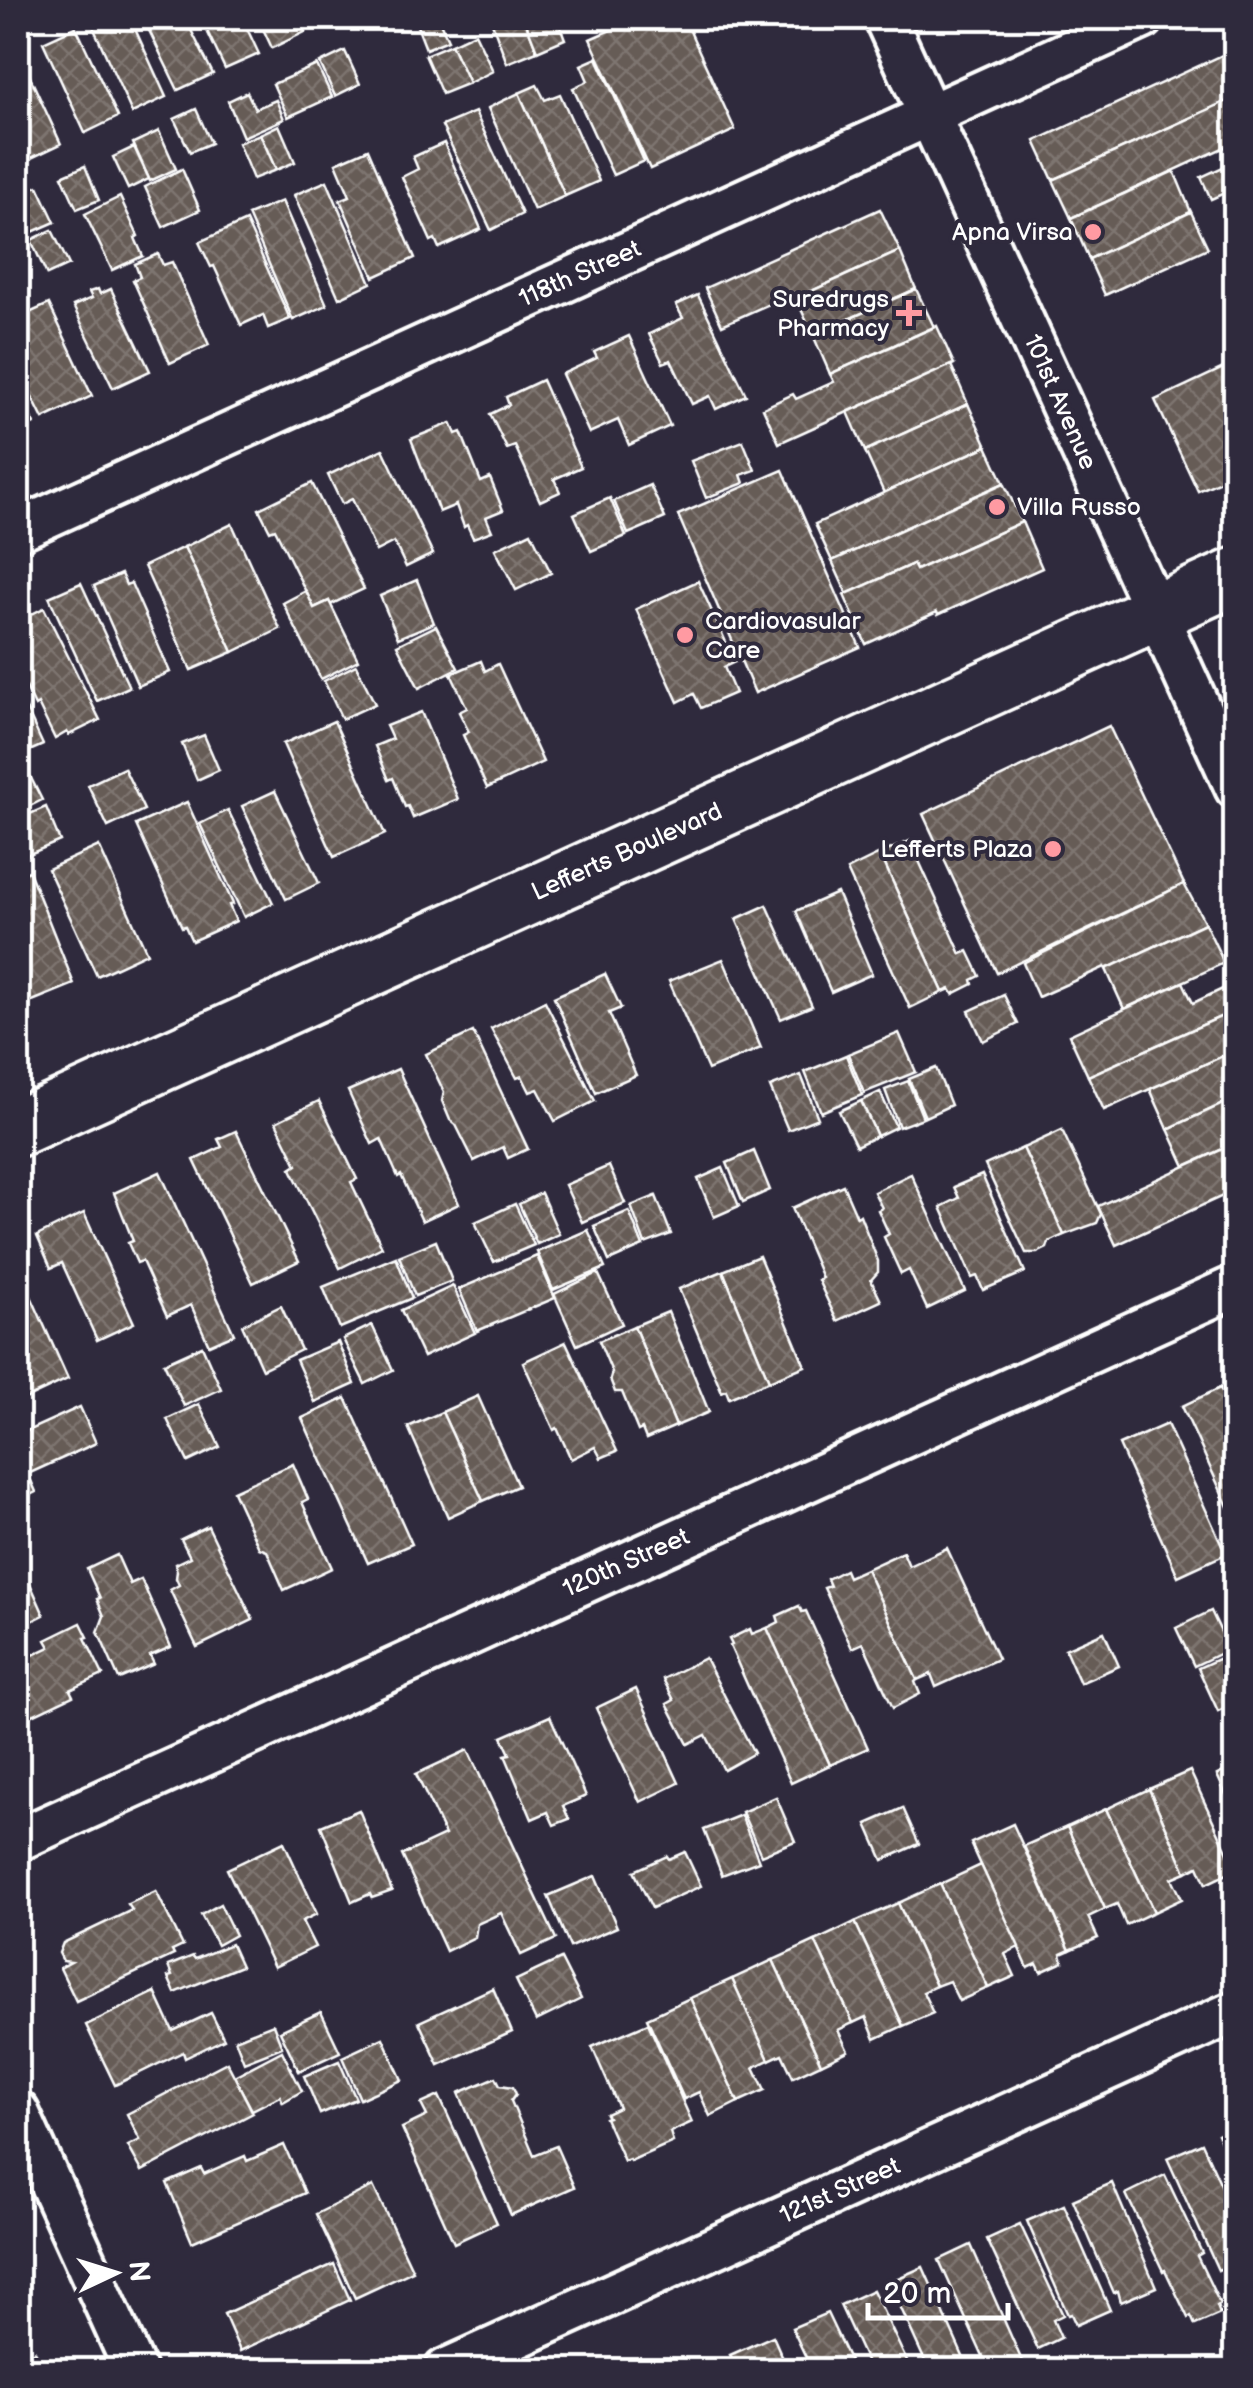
<svg xmlns="http://www.w3.org/2000/svg" width="1253" height="2388" font-family="'Balsamiq Sans',sans-serif">
<defs>
<pattern id="building-cross-hatch" width="8" height="8" patternUnits="userSpaceOnUse" patternTransform="scale(2.5)"><rect width="8" height="8" fill="#665b56"/><path d="M0 0l8 8M0 8l8-8" fill="none" stroke="#7d746f"/></pattern>
</defs>
<rect width="100%" height="100%" fill="#2f2a3d"/>
<filter id="ink" filterUnits="userSpaceOnUse"><feTurbulence type="fractalNoise" baseFrequency=".01" numOctaves="2"/><feDisplacementMap in="SourceGraphic" scale="20" xChannelSelector="R" yChannelSelector="G"/><feConvolveMatrix kernelMatrix="1 2 1 2 8 2 1 2 1" color-interpolation-filters="sRGB"/></filter>
<g filter="url(#ink)">
<g fill="url(#building-cross-hatch)" stroke="#fff" stroke-width="2.5">
<polygon points="96,18 130,18 166,97 132,113 90,20"/>
<polygon points="143,18 185,18 213,74 178,90"/>
<polygon points="201,18 242,18 259,54 225,69"/>
<polygon points="258,18 298,18 305,32 272,48"/>
<polygon points="312,18 337,18 317,27"/>
<polygon points="414,18 438,18 448,40 426,49"/>
<polygon points="506,18 524,18 537,51 507,63 492,23"/>
<polygon points="524,18 557,18 565,39 537,51"/>
<polygon points="638,18 684,18 735,130 650,169 590,39"/>
<polygon points="76,27 118,117 85,133 43,42"/>
<polygon points="475,33 493,71 469,83 451,44"/>
<polygon points="451,44 469,83 442,94 425,55"/>
<polygon points="345,51 360,84 335,96 320,63"/>
<polygon points="1231,51 1236,60 1236,97 1053,180 1035,141"/>
<polygon points="19,53 61,144 27,160 18,140"/>
<polygon points="597,58 644,161 613,175 573,88 588,81 581,65"/>
<polygon points="317,65 332,97 288,117 273,84"/>
<polygon points="537,85 545,100 560,94 599,181 565,196 519,93"/>
<polygon points="247,92 255,109 276,100 284,119 243,137 228,101"/>
<polygon points="519,93 565,196 534,210 488,108"/>
<polygon points="1236,97 1236,142 1071,218 1053,180"/>
<polygon points="196,109 211,143 190,152 174,119"/>
<polygon points="475,112 522,214 491,230 442,126"/>
<polygon points="279,125 295,162 276,170 260,134"/>
<polygon points="159,131 176,169 150,181 133,143"/>
<polygon points="260,134 276,170 253,179 238,143"/>
<polygon points="444,143 481,229 439,248 435,239 431,241 402,177 418,169 413,157"/>
<polygon points="134,147 149,179 128,189 113,157"/>
<polygon points="368,149 415,258 374,277 340,200 350,196 336,163"/>
<polygon points="1236,161 1236,188 1211,199 1201,177"/>
<polygon points="85,166 99,200 77,209 62,176"/>
<polygon points="182,169 200,210 163,227 145,187"/>
<polygon points="1174,171 1191,212 1089,259 1071,218"/>
<polygon points="327,181 371,283 339,298 294,195"/>
<polygon points="38,186 55,222 30,233 18,207 18,196"/>
<polygon points="120,197 138,236 135,238 143,256 112,270 85,214"/>
<polygon points="282,201 327,305 293,320 248,215"/>
<polygon points="880,209 900,251 796,298 794,293 722,325 705,288"/>
<polygon points="1191,212 1208,248 1105,295 1089,259"/>
<polygon points="246,221 290,319 268,328 263,315 241,325 214,266 211,267 199,242"/>
<polygon points="52,230 69,265 47,275 31,240"/>
<polygon points="900,251 916,289 813,335 796,298"/>
<polygon points="158,254 163,265 172,262 209,345 170,363 133,280 140,277 135,264"/>
<polygon points="98,289 100,294 111,289 150,371 113,388 73,306 92,298 89,292"/>
<polygon points="916,289 934,327 830,374 813,335"/>
<polygon points="698,295 746,395 716,409 710,396 692,404 671,360 663,363 649,334 683,318 676,305"/>
<polygon points="49,304 92,396 43,419 18,369 18,318"/>
<polygon points="937,326 954,364 779,443 763,408 793,394 796,399 834,382 830,374"/>
<polygon points="629,336 670,426 629,445 618,420 589,433 562,374 597,358 594,352"/>
<polygon points="1236,362 1236,474 1198,491 1155,400"/>
<polygon points="951,365 968,404 865,451 848,412"/>
<polygon points="542,380 581,467 554,479 560,492 540,501 515,446 507,449 490,414 509,405 506,397"/>
<polygon points="18,388 34,424 18,431"/>
<polygon points="968,404 987,446 884,493 865,451"/>
<polygon points="451,423 456,434 461,432 481,482 490,478 503,510 486,517 492,531 473,538 467,525 464,527 456,505 439,512 411,439"/>
<polygon points="743,441 755,470 741,475 744,483 706,498 691,461"/>
<polygon points="987,446 1004,483 832,561 815,524"/>
<polygon points="383,449 433,554 406,567 394,542 376,551 352,499 342,504 328,475"/>
<polygon points="783,470 860,647 755,693 678,515"/>
<polygon points="312,483 364,589 330,605 329,601 314,608 275,529 270,531 259,509"/>
<polygon points="1004,483 1022,522 916,570 913,564 847,594 832,561"/>
<polygon points="650,485 665,518 628,534 614,501"/>
<polygon points="610,498 626,536 591,551 574,514"/>
<polygon points="1022,522 1042,568 938,615 937,612 866,644 844,595 913,564 916,570"/>
<polygon points="232,524 280,629 233,652 184,547"/>
<polygon points="531,532 551,573 516,590 495,549"/>
<polygon points="184,547 233,652 191,670 144,566"/>
<polygon points="121,574 126,585 131,583 170,672 138,686 94,586"/>
<polygon points="417,580 434,623 398,638 380,596"/>
<polygon points="698,581 735,662 724,667 735,693 701,708 694,694 678,702 636,609"/>
<polygon points="81,583 129,687 97,701 49,597"/>
<polygon points="306,591 314,608 329,601 358,660 321,679 283,603"/>
<polygon points="44,608 100,720 69,735 67,732 55,739 38,704 35,706 18,670 24,666 18,653 18,621"/>
<polygon points="436,626 458,668 419,688 397,645"/>
<polygon points="481,661 485,671 498,664 543,762 487,788 463,735 469,732 459,712 467,708 451,674"/>
<polygon points="356,665 375,704 342,719 324,681"/>
<polygon points="18,691 43,745 18,756"/>
<polygon points="421,712 458,799 413,818 408,806 405,807 393,778 389,780 375,746 392,739 386,726"/>
<polygon points="334,721 385,834 334,857 283,744"/>
<polygon points="1109,726 1184,884 997,973 923,814"/>
<polygon points="204,735 219,770 197,780 182,744"/>
<polygon points="25,766 42,800 18,812 18,770"/>
<polygon points="124,768 144,810 108,827 88,785"/>
<polygon points="275,791 319,883 286,899 242,806"/>
<polygon points="187,802 233,904 229,905 236,921 192,941 185,926 182,927 136,825"/>
<polygon points="46,807 60,841 27,855 18,832 18,819"/>
<polygon points="228,810 273,903 244,917 200,824"/>
<polygon points="910,841 961,954 968,951 980,976 972,980 973,984 953,994 950,989 943,992 880,854"/>
<polygon points="99,846 147,953 97,976 48,869"/>
<polygon points="880,854 943,992 910,1008 847,870"/>
<polygon points="29,871 74,984 20,1006 18,1000 18,875"/>
<polygon points="1184,884 1205,923 1106,969 1105,967 1038,997 1023,963"/>
<polygon points="837,893 872,974 831,992 796,911"/>
<polygon points="767,905 812,1006 781,1019 736,919"/>
<polygon points="1205,923 1224,963 1124,1009 1106,969"/>
<polygon points="723,959 761,1048 708,1070 669,981"/>
<polygon points="605,974 621,1008 609,1013 636,1075 596,1093 554,997"/>
<polygon points="1183,982 1193,1003 1229,986 1236,1000 1236,1010 1088,1076 1069,1035"/>
<polygon points="1004,995 1018,1024 983,1041 969,1011"/>
<polygon points="545,1001 595,1101 555,1121 538,1089 530,1092 522,1076 517,1078 491,1029"/>
<polygon points="1236,1010 1236,1050 1104,1110 1088,1076"/>
<polygon points="473,1032 528,1149 508,1158 503,1147 474,1161 456,1125 450,1120 442,1101 444,1092 426,1054"/>
<polygon points="899,1033 916,1072 864,1093 848,1054"/>
<polygon points="1236,1050 1236,1098 1168,1129 1150,1089"/>
<polygon points="846,1055 862,1095 821,1112 805,1072"/>
<polygon points="936,1068 951,1105 925,1117 909,1079"/>
<polygon points="398,1069 459,1204 422,1221 401,1175 398,1177 381,1139 372,1144 348,1091"/>
<polygon points="801,1075 818,1118 788,1130 770,1087"/>
<polygon points="908,1081 923,1118 899,1127 885,1090"/>
<polygon points="880,1092 896,1127 877,1136 861,1101"/>
<polygon points="1236,1098 1236,1143 1185,1166 1168,1129"/>
<polygon points="319,1101 357,1179 351,1182 382,1247 340,1268 291,1169 297,1165 276,1122"/>
<polygon points="861,1101 877,1136 856,1146 839,1111"/>
<polygon points="1062,1130 1101,1214 1097,1223 1064,1235 1023,1148"/>
<polygon points="236,1131 299,1261 253,1283 194,1160 222,1147 218,1139"/>
<polygon points="1236,1143 1236,1190 1116,1245 1098,1206"/>
<polygon points="1023,1148 1064,1235 1049,1242 1047,1248 1037,1253 1026,1253 985,1165"/>
<polygon points="754,1151 770,1190 743,1202 727,1163"/>
<polygon points="609,1166 625,1203 582,1222 565,1185"/>
<polygon points="723,1168 739,1206 714,1217 698,1179"/>
<polygon points="160,1172 234,1334 209,1345 191,1305 167,1316 142,1261 137,1263 128,1243 133,1241 114,1193"/>
<polygon points="911,1174 965,1291 927,1309 909,1270 901,1274 884,1237 889,1234 878,1210 882,1208 874,1192"/>
<polygon points="982,1175 1025,1272 983,1290 977,1276 972,1278 941,1207 959,1198 954,1187"/>
<polygon points="843,1185 857,1217 860,1215 878,1261 878,1272 871,1280 881,1301 837,1321 818,1280 822,1278 792,1208"/>
<polygon points="541,1193 559,1234 537,1244 519,1204"/>
<polygon points="656,1196 671,1234 645,1244 631,1206"/>
<polygon points="515,1204 534,1245 494,1262 475,1222"/>
<polygon points="629,1211 643,1246 609,1261 594,1226"/>
<polygon points="84,1213 134,1323 97,1340 62,1263 51,1268 37,1236"/>
<polygon points="588,1230 605,1268 553,1290 537,1252"/>
<polygon points="436,1241 452,1281 415,1296 399,1256"/>
<polygon points="537,1256 555,1298 477,1331 459,1289"/>
<polygon points="759,1256 805,1366 769,1381 723,1271"/>
<polygon points="396,1257 412,1298 340,1328 323,1287"/>
<polygon points="18,1267 68,1379 25,1399 18,1385"/>
<polygon points="723,1271 769,1381 729,1398 726,1390 722,1392 679,1289"/>
<polygon points="598,1273 622,1324 577,1345 554,1294"/>
<polygon points="453,1286 475,1333 423,1357 401,1310"/>
<polygon points="281,1306 301,1350 262,1369 242,1325"/>
<polygon points="668,1312 709,1412 676,1426 634,1326"/>
<polygon points="372,1325 393,1370 365,1384 343,1339"/>
<polygon points="634,1326 676,1426 646,1439 642,1429 638,1431 622,1392 615,1392 610,1379 612,1372 599,1341"/>
<polygon points="338,1342 355,1384 315,1402 296,1360"/>
<polygon points="566,1342 617,1451 601,1458 595,1447 571,1459 557,1428 554,1430 523,1362"/>
<polygon points="202,1346 221,1389 184,1406 164,1363"/>
<polygon points="1236,1381 1236,1423 1220,1388"/>
<polygon points="1220,1388 1236,1423 1236,1524 1182,1406"/>
<polygon points="478,1396 518,1486 483,1501 442,1412"/>
<polygon points="346,1398 412,1544 368,1563 302,1418"/>
<polygon points="199,1404 220,1447 188,1462 167,1419"/>
<polygon points="80,1407 96,1443 30,1473 18,1446 18,1435"/>
<polygon points="442,1412 483,1501 448,1517 408,1427"/>
<polygon points="1167,1424 1226,1554 1178,1576 1119,1445"/>
<polygon points="293,1464 308,1499 302,1502 332,1568 284,1590 267,1551 259,1548 233,1491"/>
<polygon points="26,1469 36,1492 18,1501 18,1473"/>
<polygon points="208,1526 253,1620 197,1647 170,1590 179,1585 176,1578 177,1571 175,1564 190,1557 181,1539"/>
<polygon points="947,1548 998,1659 936,1687 931,1674 917,1680 866,1569 903,1552 909,1566"/>
<polygon points="117,1555 130,1584 141,1579 171,1647 150,1656 154,1664 119,1679 98,1632 104,1616 97,1599 100,1598 87,1569"/>
<polygon points="866,1569 917,1680 915,1682 920,1694 893,1708 863,1643 852,1648 824,1588 830,1586 827,1579 845,1570 848,1577"/>
<polygon points="25,1572 44,1615 18,1628 18,1576"/>
<polygon points="1236,1600 1236,1630 1224,1605"/>
<polygon points="799,1606 802,1612 806,1611 868,1748 830,1765 767,1628 779,1622 777,1616"/>
<polygon points="1211,1611 1229,1649 1194,1666 1176,1628"/>
<polygon points="81,1623 88,1637 85,1638 103,1675 70,1690 73,1696 18,1722 18,1662 50,1647 46,1640"/>
<polygon points="767,1628 830,1765 791,1783 730,1646 732,1645 729,1639 750,1629 752,1634"/>
<polygon points="1104,1632 1119,1666 1080,1683 1065,1649"/>
<polygon points="1229,1654 1236,1668 1236,1703 1218,1711 1198,1668"/>
<polygon points="705,1658 754,1753 724,1770 706,1735 688,1744 667,1704 674,1700 663,1679"/>
<polygon points="636,1689 679,1783 640,1802 596,1708"/>
<polygon points="550,1716 586,1796 563,1806 569,1819 554,1825 548,1812 532,1819 505,1755 510,1754 502,1737"/>
<polygon points="468,1750 556,1939 521,1955 501,1913 477,1924 475,1937 446,1951 402,1855 445,1835 416,1774"/>
<polygon points="1236,1766 1236,1817 1217,1775"/>
<polygon points="1190,1771 1236,1870 1206,1884 1198,1866 1186,1872 1149,1789"/>
<polygon points="1149,1789 1186,1872 1172,1878 1182,1899 1154,1912 1106,1809"/>
<polygon points="776,1797 795,1841 761,1855 742,1812"/>
<polygon points="903,1808 919,1844 883,1860 867,1824"/>
<polygon points="1106,1809 1154,1912 1126,1925 1117,1904 1105,1909 1067,1827"/>
<polygon points="359,1810 392,1891 372,1898 370,1894 352,1902 321,1826"/>
<polygon points="741,1815 759,1861 722,1875 704,1830"/>
<polygon points="1013,1824 1070,1950 1061,1954 1063,1962 1041,1972 1037,1964 1028,1968 971,1843"/>
<polygon points="1067,1827 1105,1909 1088,1917 1098,1938 1070,1950 1024,1846"/>
<polygon points="284,1842 317,1914 302,1921 315,1947 274,1967 227,1869"/>
<polygon points="685,1852 701,1886 652,1908 634,1871 667,1856 669,1859"/>
<polygon points="981,1865 1019,1947 1005,1954 1015,1976 988,1988 940,1884"/>
<polygon points="595,1876 617,1927 570,1947 548,1896"/>
<polygon points="940,1884 988,1988 959,2001 949,1981 936,1986 898,1903"/>
<polygon points="156,1891 183,1946 172,1951 174,1955 76,2001 60,1968 71,1962 63,1961 59,1953 63,1943 132,1910 128,1904"/>
<polygon points="898,1903 936,1986 923,1992 933,2013 903,2026 855,1922"/>
<polygon points="220,1904 235,1935 217,1945 201,1915"/>
<polygon points="855,1922 903,2026 875,2039 866,2017 853,2023 815,1941"/>
<polygon points="815,1941 853,2023 838,2030 848,2051 821,2064 773,1960"/>
<polygon points="231,1944 241,1966 175,1993 168,1977 172,1976 168,1966 193,1956 195,1959"/>
<polygon points="561,1959 581,1999 536,2021 516,1980"/>
<polygon points="773,1960 821,2064 793,2077 782,2054 769,2060 732,1979"/>
<polygon points="732,1979 769,2060 754,2067 765,2090 738,2102 690,1998"/>
<polygon points="493,1988 512,2032 439,2065 419,2022"/>
<polygon points="155,1992 173,2031 211,2013 224,2039 185,2058 183,2052 115,2085 86,2025"/>
<polygon points="690,1998 738,2102 710,2116 699,2092 684,2099 647,2018"/>
<polygon points="321,2012 340,2052 299,2071 280,2031"/>
<polygon points="648,2023 692,2122 670,2132 673,2142 630,2161 629,2159 624,2161 605,2118 608,2117 606,2114 619,2108 592,2047"/>
<polygon points="273,2024 282,2047 244,2062 235,2039"/>
<polygon points="383,2038 402,2080 360,2099 342,2057"/>
<polygon points="282,2051 302,2091 283,2102 280,2096 252,2110 234,2076"/>
<polygon points="339,2061 356,2099 320,2114 304,2076"/>
<polygon points="227,2062 253,2113 142,2171 128,2146 140,2140 127,2114"/>
<polygon points="496,2077 500,2085 513,2087 516,2094 511,2101 534,2155 556,2146 574,2187 511,2215 459,2093"/>
<polygon points="439,2096 497,2223 454,2243 402,2128 427,2116 421,2104"/>
<polygon points="1236,2126 1236,2178 1218,2134"/>
<polygon points="1202,2143 1236,2218 1236,2262 1218,2270 1167,2158"/>
<polygon points="284,2145 305,2193 192,2242 167,2183 201,2168 204,2174 245,2156 247,2161"/>
<polygon points="1165,2175 1202,2253 1197,2256 1220,2304 1217,2306 1220,2314 1195,2325 1191,2316 1188,2318 1165,2270 1163,2271 1126,2194"/>
<polygon points="1112,2183 1156,2287 1121,2302 1118,2291 1113,2293 1073,2200"/>
<polygon points="373,2186 413,2271 355,2298 316,2214"/>
<polygon points="1064,2205 1110,2310 1076,2325 1071,2314 1068,2315 1027,2221"/>
<polygon points="1020,2224 1063,2315 1053,2320 1061,2338 1038,2349 987,2239"/>
<polygon points="971,2245 1022,2361 1000,2370 989,2370 939,2260"/>
<polygon points="334,2264 350,2300 240,2351 224,2314"/>
<polygon points="923,2267 969,2370 929,2370 889,2282"/>
<polygon points="873,2290 911,2370 870,2370 840,2305"/>
<polygon points="827,2313 854,2370 812,2370 792,2328"/>
<polygon points="773,2336 788,2370 737,2370 730,2355"/>
<polygon points="35,2351 44,2370 18,2370 18,2359"/>
</g>
<g fill="none" stroke-linecap="round" stroke-linejoin="round">
<defs>
<g id="street">
<polyline points="885,18 1236,788"/>
<polyline points="18,530 1143,18"/>
<polyline points="18,1840 1236,1286"/>
<polyline points="18,2112 135,2370"/>
<polyline points="445,2370 1236,2011"/>
</g>
<polyline id="secondary" points="18,1128 1236,576"/>
</defs>
<use href="#street" stroke="#fff" stroke-width="48"/>
<use href="#secondary" stroke="#fff" stroke-width="62"/>
<use href="#street" stroke="#2f2a3d" stroke-width="40"/>
<use href="#secondary" stroke="#2f2a3d" stroke-width="55"/>
</g>
</g>
<g fill="#ff9aa2" stroke="#2f2a3d" stroke-width="4">
<circle cx="1093" cy="232" r="10"/>
<path d="M904 298h10v10h10v10h-10v10h-10v-10h-10v-10h10z"/>
<circle cx="997" cy="507" r="10"/>
<circle cx="685" cy="635" r="10"/>
<circle cx="1053" cy="849" r="10"/>
</g>
<g text-anchor="middle" dominant-baseline="central" stroke-width="8" stroke-linejoin="round" paint-order="stroke">
<g font-size="25" fill="#fff" stroke="#2f2a3d" text-anchor="end">
<text x="1073" y="232">Apna Virsa</text>
<text x="889" y="299">Suredrugs<tspan x="889" dy="29">Pharmacy</tspan></text>
<text x="1017" y="507" text-anchor="start">Villa Russo</text>
<text x="705" y="621" text-anchor="start">Cardiovasular<tspan x="705" dy="29">Care</tspan></text>
<text x="1033" y="849">Lefferts Plaza</text>
</g>
<g font-size="25" fill="#fff" stroke="#2f2a3d">
<text transform="translate(580 274) rotate(-24)">118th Street</text>
<text transform="translate(1060 402) rotate(66)">101st Avenue</text>
<text transform="translate(627 852) rotate(-24)">Lefferts Boulevard</text>
<text transform="translate(626 1563) rotate(-24)">120th Street</text>
<text transform="translate(840 2191) rotate(-24)">121st Street</text>
</g>
</g>
<rect width="1253" height="2388" fill="none" stroke="#2f2a3d" stroke-width="60"/>
<rect x="30" y="30" width="1193" height="2328" fill="none" stroke="#fff" stroke-width="4" filter="url(#ink)"/>
<g transform="translate(115 2273) rotate(86)" stroke="#2f2a3d" stroke-width="8" paint-order="stroke">
<path d="M0-8L18 38L0 25L-18 38Z" fill="#ffffff"/>
<text y="-15" font-size="28" font-weight="bold" text-anchor="middle" fill="#ffffff">N</text>
</g>
<path d="M868 2303v15h140v-15" fill="none" stroke="#ffffff" stroke-width="5"/>
<text x="883" y="2303" font-size="30" fill="#ffffff" stroke="#2f2a3d" stroke-width="8" paint-order="stroke">20 m</text>
</svg>
